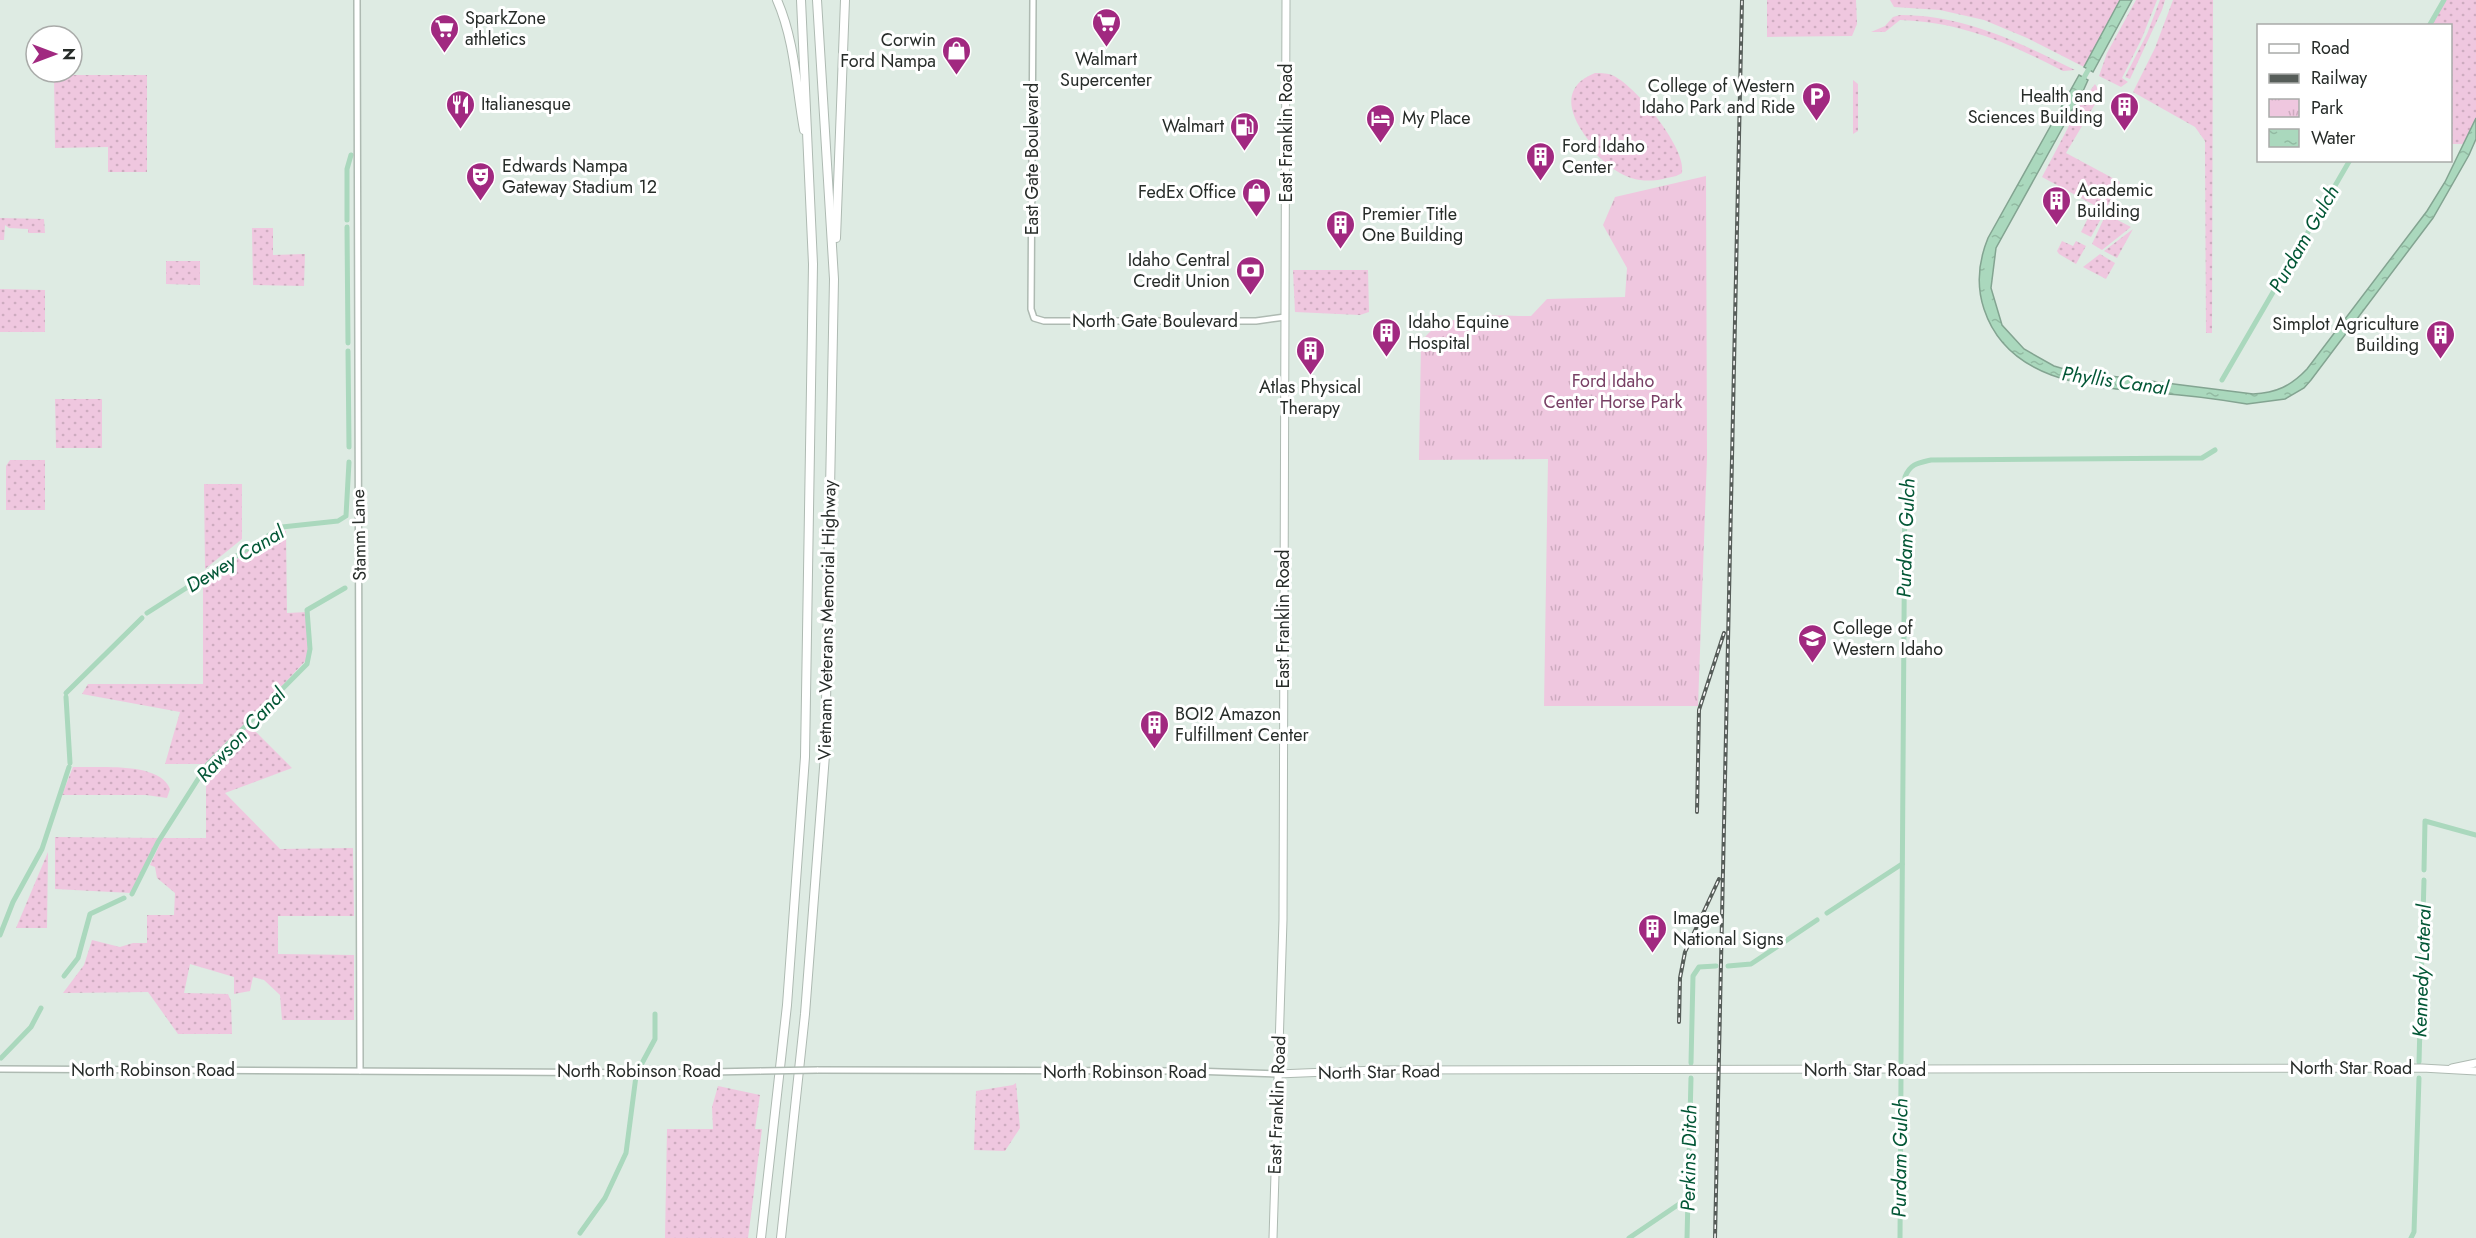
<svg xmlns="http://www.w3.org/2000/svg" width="2476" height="1238" font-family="Jost,sans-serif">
<defs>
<pattern id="grass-dots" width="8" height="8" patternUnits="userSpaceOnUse" patternTransform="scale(1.5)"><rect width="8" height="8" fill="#efc7df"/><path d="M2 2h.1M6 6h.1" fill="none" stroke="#cdabbf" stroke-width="1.8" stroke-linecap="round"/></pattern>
<pattern id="park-tufts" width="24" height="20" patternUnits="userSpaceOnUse" patternTransform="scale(1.5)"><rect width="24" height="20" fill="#efc7df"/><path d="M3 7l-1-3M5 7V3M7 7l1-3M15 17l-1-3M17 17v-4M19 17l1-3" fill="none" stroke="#cdabbf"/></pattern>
<pattern id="water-ripples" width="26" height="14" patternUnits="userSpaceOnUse" patternTransform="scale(1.5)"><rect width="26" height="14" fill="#aad8bd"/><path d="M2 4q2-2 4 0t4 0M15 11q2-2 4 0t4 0" fill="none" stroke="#92baa2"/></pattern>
</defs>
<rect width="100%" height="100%" fill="#deebe3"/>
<g fill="url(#grass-dots)">
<polygon points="1767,0 1856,0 1857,24 1852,36 1767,37"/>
<polygon points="1890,0 2120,0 2084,67 2027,38 1984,20 1940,10 1894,7"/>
<polygon points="2136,0 2157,0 2142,38 2122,78 2128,82 2121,87 2099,76 2107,53"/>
<polygon points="2160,0 2165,0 2162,10 2130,79 2125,77 2147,34"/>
<polygon points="2173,0 2213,0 2212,333 2206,333 2205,141 2195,127 2133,92 2155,48"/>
<polygon points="2445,0 2476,0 2476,118 2465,144 2451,144 2450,26 2430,26"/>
<path d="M1900,15C1965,15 2018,42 2075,70L2063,71C2009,43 1961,22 1900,20L1885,32H1871L1885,26L1893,17Z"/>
<path d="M1595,73C1602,73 1608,73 1614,76C1636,87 1687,148 1682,173C1676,177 1670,177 1663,179C1633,185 1615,173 1594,152L1597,150C1577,128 1552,90 1595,73Z"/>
<polygon points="54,75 147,75 147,172 108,172 108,147 55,148"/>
<polygon points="1853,80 1858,84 1858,131 1853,134"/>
<polygon points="2095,84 2101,94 2066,153 2120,182 2105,211 2042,177 2081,103"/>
<polygon points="2087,204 2104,213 2091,237 2081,232 2090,214 2082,209"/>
<polygon points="2106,214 2131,227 2102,250 2092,244"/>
<polygon points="0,218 44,219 45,233 28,233 28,229 9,228 5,225 4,240 0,240"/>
<polygon points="252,228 273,228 273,255 305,254 304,286 253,285"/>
<polygon points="2133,229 2117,258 2104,251"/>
<polygon points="2062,241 2073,246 2076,241 2086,246 2076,264 2059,254 2057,251"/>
<polygon points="2100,254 2115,263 2106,279 2083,267"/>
<polygon points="166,261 200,261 200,285 166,284"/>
<polygon points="1293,270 1368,270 1369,312 1360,315 1295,312"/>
<polygon points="0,289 45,290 45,332 0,332"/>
<polygon points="55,399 102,399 102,448 56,448"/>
<polygon points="10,460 45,460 45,510 6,510 6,466"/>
<polygon points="204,484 242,484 242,539 205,569"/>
<polygon points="271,531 286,531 287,613 308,612 309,657 247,723 292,768 225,793 280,849 353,848 354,916 278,916 278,954 354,955 354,1020 282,1020 280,995 264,980 253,977 250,991 234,994 234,977 190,964 184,993 228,994 231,1001 232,1034 178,1034 148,992 63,993 84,965 92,940 120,947 133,943 147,943 147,915 174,915 175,893 157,878 155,867 150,865 163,838 206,838 206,764 165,764 180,712 82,694 88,684 203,684 203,584"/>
<path d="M73,767C97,768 160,761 170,789L167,798L146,795H62Z"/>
<polygon points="55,837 159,838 131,893 55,889"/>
<polygon points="48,852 47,928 16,928"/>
<polygon points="1016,1083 1020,1128 1005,1151 974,1150 976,1091 1013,1085"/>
<polygon points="718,1086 760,1095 755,1129 762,1129 748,1238 665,1238 667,1129 713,1129 712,1107"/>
</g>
<path fill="url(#park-tufts)" d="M1706,176L1707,458L1698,706H1544L1548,459L1419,460L1421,343C1440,309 1498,316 1531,316L1547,299L1625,297L1627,268L1603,225L1615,197Z"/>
<g fill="url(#water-ripples)" stroke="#83a491" stroke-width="1.5">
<polygon points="2120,0 2132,0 2093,72 2084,67"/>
<path d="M2079,75L2088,80L2084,89L1996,248L1991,288L2002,325L2024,349L2054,366L2071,371L2253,394C2276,393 2291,386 2307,369L2427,211L2445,182L2476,118V139L2469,155L2433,218L2311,380L2304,388L2285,399L2247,404C2217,399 2187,395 2156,393C2091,387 2008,382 1984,309C1976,285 1979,260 1988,238Z"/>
</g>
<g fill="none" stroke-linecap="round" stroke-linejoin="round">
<g stroke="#aad8bd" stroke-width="5">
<polyline points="2429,26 2444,0"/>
<polyline points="2081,83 2091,65"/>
<polyline points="347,220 347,169 351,155"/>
<polyline points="347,227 348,343"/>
<polyline points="348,351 349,447"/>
<polyline points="2222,380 2350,160"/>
<polyline points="147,613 282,527 338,521 346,516 349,462"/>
<polyline points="66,693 142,618"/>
<polyline points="66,697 70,763"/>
<polyline points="2424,870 2425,821 2476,835"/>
<polyline points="132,894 158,842 207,765 307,664 310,649 307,610 345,588"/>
<polyline points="1827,913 1902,864"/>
<polyline points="0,935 13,902 42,849 69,767"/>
<polyline points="1728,966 1751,964 1817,920"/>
<polyline points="64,976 78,958 90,914 124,898"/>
<polyline points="1,1058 31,1027 41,1008"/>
<path d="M1901,1062L1905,477C1910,464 1918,463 1931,460L2202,458L2215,450"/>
<polyline points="2419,1062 2424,880"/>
<polyline points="1691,1063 1693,976 1699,967 1716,966"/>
<polyline points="641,1065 655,1039 655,1014"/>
<polyline points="580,1233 605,1198 626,1153 636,1076"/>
<polyline points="1629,1238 1688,1198"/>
<polyline points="1687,1238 1691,1078"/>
<polyline points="1900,1238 1901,1077"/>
<polyline points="2411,1238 2414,1232 2419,1078"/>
</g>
<defs>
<g id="minor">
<polyline points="357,0 360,1071"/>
<polyline points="1033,0 1031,309 1034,318 1044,321 1256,321 1285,317"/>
<polyline points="0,1069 662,1073 761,1071"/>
<polyline points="817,1070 1193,1071 1278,1074"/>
</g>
<g id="major">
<polyline points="2452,1068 2476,1063"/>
<polyline points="1278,1074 1376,1070 2422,1068 2476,1071"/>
<polyline points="1273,1238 1283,920 1286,0"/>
</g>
<g id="highway">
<path d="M777,0C795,41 796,86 804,130"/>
<polyline points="836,238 845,0"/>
<polyline points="761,1238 787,1005 805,757 813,264 801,0"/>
<polyline points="781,1238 805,1014 825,755 834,279 817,0"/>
</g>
</defs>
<use href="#minor" stroke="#aebab2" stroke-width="8"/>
<use href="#major" stroke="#aebab2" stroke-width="9"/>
<use href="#highway" stroke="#aebab2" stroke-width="10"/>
<use href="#minor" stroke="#fff" stroke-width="5"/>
<use href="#major" stroke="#fff" stroke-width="7"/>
<use href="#highway" stroke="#fff" stroke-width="8"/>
<defs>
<g id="rail">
<polyline points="1697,812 1699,710 1724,633"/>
<polyline points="1679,1022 1680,978 1685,952 1719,879"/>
<polyline points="1715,1238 1742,0"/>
</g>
</defs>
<use href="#rail" stroke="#565d59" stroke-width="4"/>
<use href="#rail" stroke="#fff" stroke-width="1.5" stroke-dasharray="4.5" stroke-linecap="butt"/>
<defs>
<polyline id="minor-bridge" points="761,1071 817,1070"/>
</defs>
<use href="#minor-bridge" stroke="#aebab2" stroke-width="8" stroke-linecap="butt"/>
<use href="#minor-bridge" stroke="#fff" stroke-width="5"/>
</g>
<defs>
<symbol id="supermarket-pin" viewBox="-11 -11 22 30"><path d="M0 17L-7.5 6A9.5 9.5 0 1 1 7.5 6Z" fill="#a12980" stroke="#fff"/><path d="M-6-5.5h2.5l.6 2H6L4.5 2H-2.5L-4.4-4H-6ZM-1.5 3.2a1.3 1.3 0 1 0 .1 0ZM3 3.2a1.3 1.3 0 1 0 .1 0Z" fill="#fff"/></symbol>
<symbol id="shop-pin" viewBox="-11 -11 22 30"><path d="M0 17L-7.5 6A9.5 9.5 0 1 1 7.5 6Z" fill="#a12980" stroke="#fff"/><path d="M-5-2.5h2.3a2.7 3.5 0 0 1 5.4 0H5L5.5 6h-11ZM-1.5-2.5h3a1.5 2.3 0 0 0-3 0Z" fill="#fff"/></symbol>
<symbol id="parking-pin" viewBox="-11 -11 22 30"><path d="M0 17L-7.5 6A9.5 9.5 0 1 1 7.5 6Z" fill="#a12980" stroke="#fff"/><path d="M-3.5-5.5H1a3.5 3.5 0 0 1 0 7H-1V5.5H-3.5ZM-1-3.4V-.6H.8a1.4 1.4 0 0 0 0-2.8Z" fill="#fff"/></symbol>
<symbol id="restaurant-pin" viewBox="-11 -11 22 30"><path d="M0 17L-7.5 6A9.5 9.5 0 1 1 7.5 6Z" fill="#a12980" stroke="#fff"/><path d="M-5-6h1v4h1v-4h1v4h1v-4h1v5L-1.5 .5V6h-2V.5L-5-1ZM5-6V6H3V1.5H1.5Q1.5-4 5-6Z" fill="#fff"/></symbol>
<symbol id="building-pin" viewBox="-11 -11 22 30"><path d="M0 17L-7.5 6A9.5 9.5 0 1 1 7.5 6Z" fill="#a12980" stroke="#fff"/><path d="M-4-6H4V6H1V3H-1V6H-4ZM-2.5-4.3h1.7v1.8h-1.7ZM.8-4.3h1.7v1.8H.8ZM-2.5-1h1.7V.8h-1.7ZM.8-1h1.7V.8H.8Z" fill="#fff"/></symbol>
<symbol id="hotel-pin" viewBox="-11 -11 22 30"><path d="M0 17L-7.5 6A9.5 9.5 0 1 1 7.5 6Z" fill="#a12980" stroke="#fff"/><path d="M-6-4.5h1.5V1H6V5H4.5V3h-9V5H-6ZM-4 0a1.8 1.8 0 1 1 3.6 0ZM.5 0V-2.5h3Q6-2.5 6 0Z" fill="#fff"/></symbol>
<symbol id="fuel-pin" viewBox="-11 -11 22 30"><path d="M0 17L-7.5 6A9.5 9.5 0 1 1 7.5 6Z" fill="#a12980" stroke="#fff"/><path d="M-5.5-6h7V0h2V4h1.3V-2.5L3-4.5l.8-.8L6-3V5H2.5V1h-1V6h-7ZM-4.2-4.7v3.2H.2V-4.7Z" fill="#fff"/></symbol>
<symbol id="theatre-pin" viewBox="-11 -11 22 30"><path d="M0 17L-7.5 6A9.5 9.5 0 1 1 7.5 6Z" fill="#a12980" stroke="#fff"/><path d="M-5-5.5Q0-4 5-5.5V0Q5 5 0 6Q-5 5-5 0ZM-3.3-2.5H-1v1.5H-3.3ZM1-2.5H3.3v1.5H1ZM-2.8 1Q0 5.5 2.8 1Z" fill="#fff"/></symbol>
<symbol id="bank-pin" viewBox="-11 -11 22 30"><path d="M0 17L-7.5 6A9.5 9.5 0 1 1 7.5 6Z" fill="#a12980" stroke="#fff"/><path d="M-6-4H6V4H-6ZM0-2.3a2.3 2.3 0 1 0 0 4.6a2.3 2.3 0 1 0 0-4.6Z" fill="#fff"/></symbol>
<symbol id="university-pin" viewBox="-11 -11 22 30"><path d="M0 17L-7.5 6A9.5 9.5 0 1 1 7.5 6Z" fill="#a12980" stroke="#fff"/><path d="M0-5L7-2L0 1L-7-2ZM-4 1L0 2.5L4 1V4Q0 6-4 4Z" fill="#fff"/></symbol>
</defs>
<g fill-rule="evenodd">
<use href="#supermarket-pin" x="1090" y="6" width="33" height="45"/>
<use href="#supermarket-pin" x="428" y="12" width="33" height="45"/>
<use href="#shop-pin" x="940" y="34" width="33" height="45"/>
<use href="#parking-pin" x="1800" y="80" width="33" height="45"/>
<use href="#restaurant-pin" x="444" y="88" width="33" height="45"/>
<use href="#building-pin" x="2108" y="90" width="33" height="45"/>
<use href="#hotel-pin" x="1364" y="102" width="33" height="45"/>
<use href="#fuel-pin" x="1228" y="110" width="33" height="45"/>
<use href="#building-pin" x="1524" y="140" width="33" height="45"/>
<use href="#theatre-pin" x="464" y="160" width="33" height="45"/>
<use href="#shop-pin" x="1240" y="176" width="33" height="45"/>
<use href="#building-pin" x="2040" y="184" width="33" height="45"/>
<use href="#building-pin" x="1324" y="208" width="33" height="45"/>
<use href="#bank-pin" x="1234" y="254" width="33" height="45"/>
<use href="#building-pin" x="1370" y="316" width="33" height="45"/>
<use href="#building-pin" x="2424" y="318" width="33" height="45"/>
<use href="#building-pin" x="1294" y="334" width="33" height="45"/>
<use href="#university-pin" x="1796" y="622" width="33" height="45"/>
<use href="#building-pin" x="1138" y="708" width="33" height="45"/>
<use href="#building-pin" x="1636" y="912" width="33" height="45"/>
</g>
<g text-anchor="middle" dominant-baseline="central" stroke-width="6" stroke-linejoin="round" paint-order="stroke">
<g font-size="18" fill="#272c29" stroke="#fff" text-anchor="start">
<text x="465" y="18">SparkZone<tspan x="465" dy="21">athletics</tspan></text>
<text x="936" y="40" text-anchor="end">Corwin<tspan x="936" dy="21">Ford Nampa</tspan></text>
<text x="1106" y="59" text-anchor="middle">Walmart<tspan x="1106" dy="21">Supercenter</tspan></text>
<text x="1795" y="86" text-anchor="end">College of Western<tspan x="1795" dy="21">Idaho Park and Ride</tspan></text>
<text x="2103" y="96" text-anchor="end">Health and<tspan x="2103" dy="21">Sciences Building</tspan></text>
<text x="481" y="104">Italianesque</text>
<text x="1402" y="118">My Place</text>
<text x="1224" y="126" text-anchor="end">Walmart</text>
<text x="1562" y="146">Ford Idaho<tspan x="1562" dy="21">Center</tspan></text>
<text x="502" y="166">Edwards Nampa<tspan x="502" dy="21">Gateway Stadium 12</tspan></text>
<text x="2077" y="190">Academic<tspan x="2077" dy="21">Building</tspan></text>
<text x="1236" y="192" text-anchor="end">FedEx Office</text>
<text x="1362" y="214">Premier Title<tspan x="1362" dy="21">One Building</tspan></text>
<text x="1230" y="260" text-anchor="end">Idaho Central<tspan x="1230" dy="21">Credit Union</tspan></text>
<text x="1408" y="322">Idaho Equine<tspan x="1408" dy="21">Hospital</tspan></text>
<text x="2419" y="324" text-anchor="end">Simplot Agriculture<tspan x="2419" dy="21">Building</tspan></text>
<text x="1310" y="387" text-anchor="middle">Atlas Physical<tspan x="1310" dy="21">Therapy</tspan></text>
<text x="1833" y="628">College of<tspan x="1833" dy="21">Western Idaho</tspan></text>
<text x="1175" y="714">BOI2 Amazon<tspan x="1175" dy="21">Fulfillment Center</tspan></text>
<text x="1673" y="918">Image<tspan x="1673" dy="21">National Signs</tspan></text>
</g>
<g font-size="18" fill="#272c29" stroke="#fff">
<text transform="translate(1286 133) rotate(-90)">East Franklin Road</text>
<text transform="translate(1032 159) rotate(-90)">East Gate Boulevard</text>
<text x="1155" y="321">North Gate Boulevard</text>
<text transform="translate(359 535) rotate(-91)">Stamm Lane</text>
<text transform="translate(1283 619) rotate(-90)">East Franklin Road</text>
<text transform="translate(827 620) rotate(-89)">Vietnam Veterans Memorial Highway</text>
<text x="2351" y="1068">North Star Road</text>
<text x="153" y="1070">North Robinson Road</text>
<text x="1865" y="1070">North Star Road</text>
<text x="639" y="1071">North Robinson Road</text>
<text x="1125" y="1072">North Robinson Road</text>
<text transform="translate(1379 1072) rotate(-1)">North Star Road</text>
<text transform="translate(1277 1105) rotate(-88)">East Franklin Road</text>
</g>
<g font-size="18" fill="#784065" stroke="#fff">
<text x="1613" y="381">Ford Idaho<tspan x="1613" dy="21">Center Horse Park</tspan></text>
</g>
<g font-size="20" font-style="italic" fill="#035736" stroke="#fff">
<text transform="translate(2304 239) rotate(-60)">Purdam Gulch</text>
<text transform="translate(2115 381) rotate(8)">Phyllis Canal</text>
<text transform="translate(1906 538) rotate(-88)">Purdam Gulch</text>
<text transform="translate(235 559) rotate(-31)">Dewey Canal</text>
<text transform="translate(241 735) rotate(-47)">Rawson Canal</text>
<text transform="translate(2422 971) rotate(-88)">Kennedy Lateral</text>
<text transform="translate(1689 1158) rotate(-89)">Perkins Ditch</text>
<text transform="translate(1900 1158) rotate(-89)">Purdam Gulch</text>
</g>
</g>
<rect x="2257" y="24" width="195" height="138" fill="#ffffff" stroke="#a9aba9" stroke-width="1.5"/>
<rect x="2269" y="44" width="30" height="9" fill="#ffffff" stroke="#a9aba9" stroke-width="1.5"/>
<text x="2311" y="54" font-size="18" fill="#272c29">Road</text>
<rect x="2269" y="74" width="30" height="9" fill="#565d59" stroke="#a9aba9" stroke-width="1.5"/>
<text x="2311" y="84" font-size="18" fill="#272c29">Railway</text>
<rect x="2269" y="99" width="30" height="18" fill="url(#park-tufts)" stroke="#a9aba9" stroke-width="1.5"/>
<text x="2311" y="114" font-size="18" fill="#272c29">Park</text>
<rect x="2269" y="129" width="30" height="18" fill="url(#water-ripples)" stroke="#a9aba9" stroke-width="1.5"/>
<text x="2311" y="144" font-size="18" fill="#272c29">Water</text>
<g transform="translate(54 54) rotate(90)"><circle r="28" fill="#ffffff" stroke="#a9aba9" stroke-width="1.5"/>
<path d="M0-4.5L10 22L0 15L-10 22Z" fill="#a12980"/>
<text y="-9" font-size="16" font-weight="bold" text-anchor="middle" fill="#272c29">N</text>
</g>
</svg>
